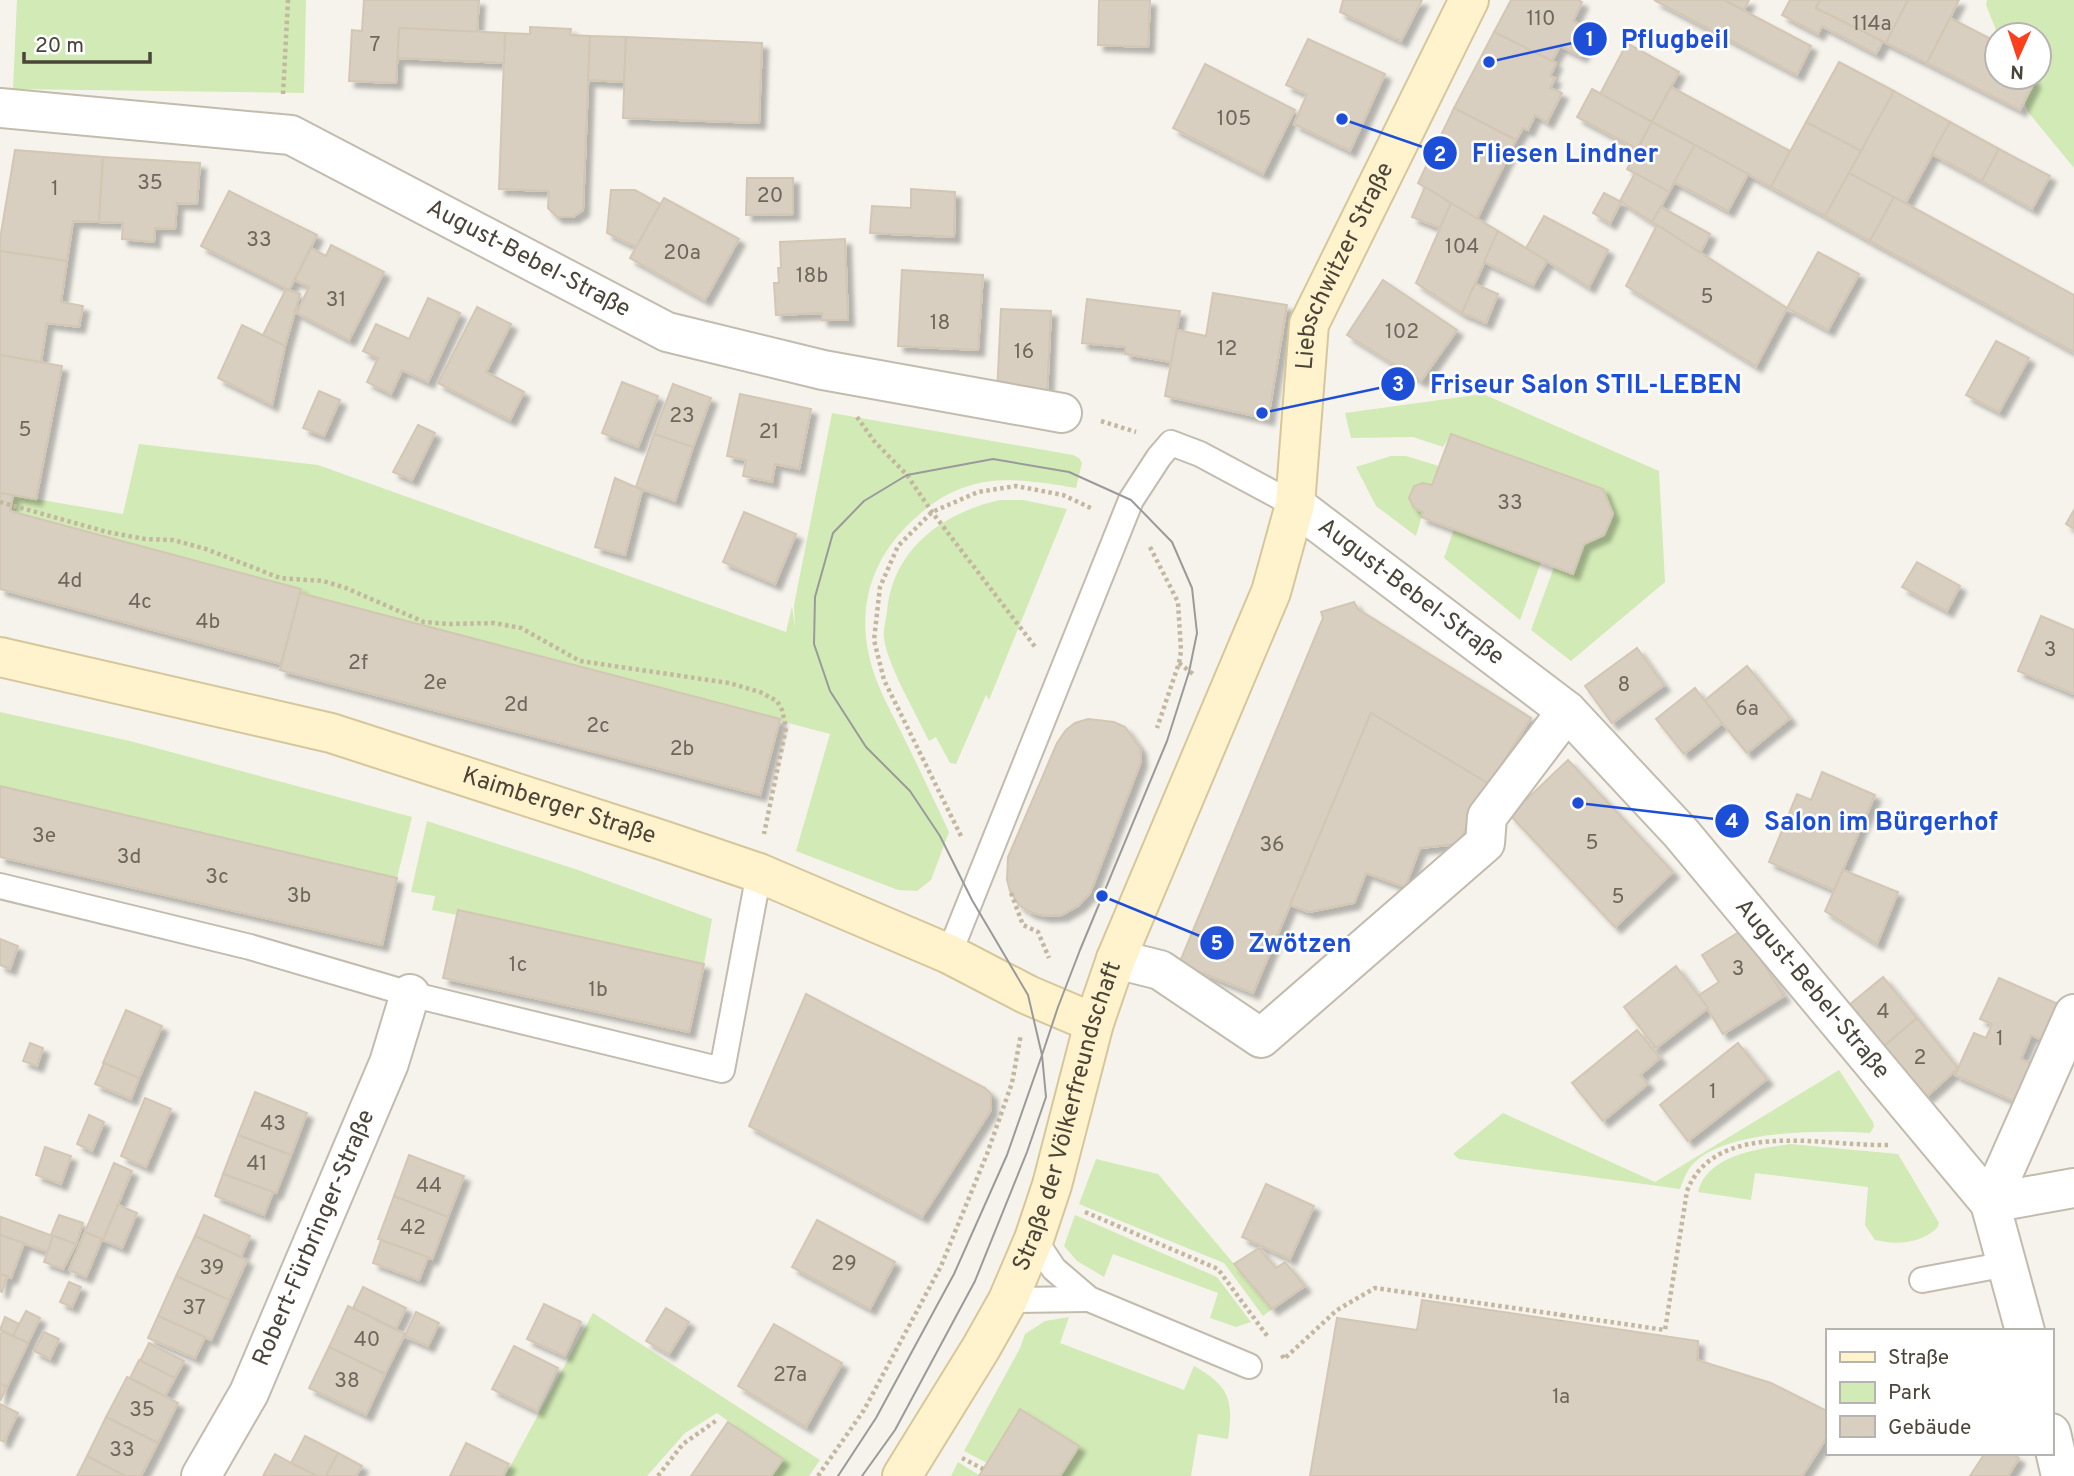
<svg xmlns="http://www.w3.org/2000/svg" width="2074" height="1476" font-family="Overpass,sans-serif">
<defs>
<filter id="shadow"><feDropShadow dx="6" dy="6" stdDeviation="2" flood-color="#0004"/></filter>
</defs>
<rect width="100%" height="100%" fill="#f6f3ec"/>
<g fill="#d2eab5">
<polygon points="17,0 306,0 304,93 13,89"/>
<polygon points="1987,0 2074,0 2074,168 2028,112 2015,77 2039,77 2039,35 1998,35 1986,5"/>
<polygon points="1483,394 1659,471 1665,582 1571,661 1531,630 1554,567 1573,573 1584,544 1604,535 1613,514 1603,489 1451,434 1443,447 1413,437 1351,438 1345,413"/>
<path d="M832,413L1073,455L1079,458L1082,463L1076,488C1011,477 965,471 913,520C865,564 853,623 878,684C885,702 895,719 903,736C919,768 934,800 949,832L931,880L917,891L898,890L796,851L830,734L300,593L301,589L10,511L13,495L123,514L139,444L318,465L786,632L792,606L795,628L794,605Z"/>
<polygon points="1391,456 1406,456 1439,466 1432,485 1423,483 1414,486 1409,498 1414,508 1423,512 1416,536 1376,506 1356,467"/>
<path d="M1000,500H1023L1067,509L989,700L986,695L956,764L950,763L936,737L929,741C917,715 887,665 884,638C883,630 886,620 887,611C893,549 942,513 1000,500Z"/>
<polygon points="1454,529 1541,562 1520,620 1444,558"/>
<polygon points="0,712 130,741 412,817 397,878 0,786"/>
<polygon points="427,821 578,870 712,919 704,964 458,910 457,915 432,910 435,896 411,892"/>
<path d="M1839,1070L1873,1122L1874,1127L1870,1133C1825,1130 1724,1129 1692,1165C1686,1172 1683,1181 1680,1189L1459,1159L1453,1154L1503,1113L1655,1182Z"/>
<path d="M1790,1144L1898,1154L1939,1223L1937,1228C1920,1244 1897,1245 1875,1240L1865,1225L1868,1187L1755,1173L1751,1200L1698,1192C1707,1155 1758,1149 1790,1144Z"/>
<polygon points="1096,1159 1158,1174 1272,1309 1263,1316 1224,1263 1079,1204"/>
<polygon points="1075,1215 1217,1277 1251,1322 1236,1327 1210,1318 1218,1293 1113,1254 1104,1277 1077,1261 1064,1246"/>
<polygon points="593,1313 820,1460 809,1476 771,1476 782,1459 717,1413 685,1433 647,1476 505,1476"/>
<path d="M1069,1317L1060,1343L1184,1390L1194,1366C1229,1386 1234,1399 1228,1439L1198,1434L1191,1476H1060L1079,1445L1020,1410L987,1463L964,1451L1020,1348L1025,1334L1045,1321Z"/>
<polygon points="958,1462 979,1475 979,1476 951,1476"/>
</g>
<g fill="#d8cfc1" stroke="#d3c7b4" stroke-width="2" filter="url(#shadow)">
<polygon points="364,0 479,0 477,32 399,28 396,83 349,81 352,30 362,31"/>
<polygon points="1099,0 1150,0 1148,47 1098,45"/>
<polygon points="1343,0 1422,0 1401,41 1340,12"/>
<polygon points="1511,0 1578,0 1582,2 1573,21 1593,32 1581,56 1560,46 1552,61 1494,32"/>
<polygon points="1654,0 1724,0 1811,46 1797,75"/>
<polygon points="1724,0 1749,0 1744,10"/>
<polygon points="1790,0 1820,0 1816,8 1883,41 1876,54 1822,26 1818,34 1782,15"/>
<polygon points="1820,0 1908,0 1886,43 1816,8"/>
<polygon points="1908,0 1959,0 1927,63 1886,43"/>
<polygon points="1950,18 1997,42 1997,77 2032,77 2034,83 2020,110 1927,63"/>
<polygon points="530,27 571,29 570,35 590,36 583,210 573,217 557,217 548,208 549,191 499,189 505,33 530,34"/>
<polygon points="399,28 505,33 504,63 398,58"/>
<polygon points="1494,32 1556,63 1550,76 1555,78 1550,88 1562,93 1547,122 1535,115 1528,130 1523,128 1516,140 1454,108"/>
<polygon points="590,36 626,37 624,82 588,80"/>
<polygon points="626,37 762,43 759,123 623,118"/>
<polygon points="1308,39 1385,74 1350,151 1294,124 1307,94 1286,85"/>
<polygon points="1627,43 1679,72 1652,122 1600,94"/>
<polygon points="1839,62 1894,91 1861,151 1806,122"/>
<polygon points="1205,64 1295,110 1263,174 1173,128"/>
<polygon points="1671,87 1790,151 1771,187 1652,122"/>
<polygon points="1592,89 1652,122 1637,149 1577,117"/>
<polygon points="1894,91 1950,122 1905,204 1849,173"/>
<polygon points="1454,108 1516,140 1477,219 1418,183"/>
<polygon points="1652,122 1695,145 1669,192 1627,169"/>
<polygon points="1806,122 1861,151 1825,216 1771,187"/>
<polygon points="1950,122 1999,149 1982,181 1932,154"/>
<polygon points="1695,145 1748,174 1728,211 1674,182"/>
<polygon points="1999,149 2050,176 2032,209 1982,181"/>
<polygon points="15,150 103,157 99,222 73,221 67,261 0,251 0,239"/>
<polygon points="103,157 200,163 197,204 177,203 175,229 155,228 154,242 122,239 123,223 99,222"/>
<polygon points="1635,173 1669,192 1652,222 1620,201"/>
<polygon points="1849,173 1894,197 1870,241 1825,216"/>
<polygon points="747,178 793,178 793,214 746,215"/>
<polygon points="1425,187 1451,203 1440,228 1412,217"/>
<polygon points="911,189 955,192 954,237 870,233 872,206 911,208"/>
<polygon points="611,190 635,190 660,204 636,247 607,233"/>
<polygon points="229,191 317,235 289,290 201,246"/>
<polygon points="1604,193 1621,202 1610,223 1593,213"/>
<polygon points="1894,197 2074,295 2074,352 1870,241"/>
<polygon points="664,198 739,239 705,300 630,258"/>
<polygon points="1451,203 1498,231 1462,313 1416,283"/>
<polygon points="1661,207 1710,234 1700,253 1652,222"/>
<polygon points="1544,216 1608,250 1589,287 1526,248"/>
<polygon points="1657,225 1787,308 1756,366 1626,286"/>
<polygon points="1498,231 1547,261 1533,285 1484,262"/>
<polygon points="845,239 848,320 822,320 822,313 776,315 774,283 779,283 778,268 781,268 780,242"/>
<polygon points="331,245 384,272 349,340 297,313 309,287 295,280 311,248 326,256"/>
<polygon points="0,251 67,261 61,302 83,306 79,327 47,323 41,362 0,355"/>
<polygon points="1818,252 1859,274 1828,330 1787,308"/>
<polygon points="902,270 983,275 978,350 898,346"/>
<polygon points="1383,280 1457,330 1421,381 1347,335"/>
<polygon points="1475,284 1498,294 1486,323 1462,313"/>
<polygon points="286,289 300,294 285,346 263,335"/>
<polygon points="1213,293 1287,305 1268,419 1165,396 1177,330 1206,336"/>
<polygon points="428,298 460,313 428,382 402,370 391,394 367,382 378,358 363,351 376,324 409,339"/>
<polygon points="1087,299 1180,311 1171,362 1125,354 1125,347 1082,343"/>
<polygon points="477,307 511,324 486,372 524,392 510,420 438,383"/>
<polygon points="1001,309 1051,311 1047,397 997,394"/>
<polygon points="242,325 285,346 272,405 218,378"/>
<polygon points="1996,341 2029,358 1999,412 1966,395"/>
<polygon points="0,355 62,366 36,499 0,493"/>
<polygon points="622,382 658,396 638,447 602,433"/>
<polygon points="673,384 711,398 693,447 654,434"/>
<polygon points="319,391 340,400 324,436 303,428"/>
<polygon points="740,394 811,409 799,469 775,464 772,482 743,476 746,460 727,456"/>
<polygon points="418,425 435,433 412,480 393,472"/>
<polygon points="654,434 693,447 675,501 636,487"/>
<polygon points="1451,434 1603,489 1613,514 1604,535 1584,544 1573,574 1421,517 1423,512 1414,508 1409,498 1414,486 1423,483 1432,485"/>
<polygon points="615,478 642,490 625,555 595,547"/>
<polygon points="0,493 13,495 10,511 301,589 281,664 0,589"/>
<polygon points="2074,510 2074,529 2066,524"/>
<polygon points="744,512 796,534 775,584 723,562"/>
<polygon points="1917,562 1960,586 1947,611 1902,587"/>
<polygon points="300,593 780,719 760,795 280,670"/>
<polygon points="1354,602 1358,609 1531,718 1489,784 1371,713 1253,993 1179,964 1323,618 1321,612"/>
<polygon points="2041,616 2074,630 2074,694 2018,671"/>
<polygon points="1637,648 1664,685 1612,723 1585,686"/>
<polygon points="1747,666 1790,718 1747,753 1704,701"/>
<polygon points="1695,688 1722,723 1684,754 1656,719"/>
<polygon points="1371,713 1489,784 1458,844 1420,848 1405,887 1366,873 1354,903 1309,912 1290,905"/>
<polygon points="1088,719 1114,722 1125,727 1140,748 1141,761 1137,772 1090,893 1079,905 1062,915 1045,916 1030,912 1019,905 1010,891 1007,880 1008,857 1057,743 1066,730 1075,723"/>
<polygon points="1568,760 1673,872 1615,927 1510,815"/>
<polygon points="1822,772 1875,795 1834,890 1769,862 1797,794 1811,800"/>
<polygon points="0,786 397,878 382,945 0,857"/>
<polygon points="1843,870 1898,892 1877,944 1825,911"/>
<polygon points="458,910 704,964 689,1032 443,978"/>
<polygon points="1742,930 1784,996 1723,1034 1699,995 1719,982 1702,955"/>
<polygon points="0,939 18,946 10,969 0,965"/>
<polygon points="1676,966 1708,1008 1656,1048 1624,1007"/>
<polygon points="1883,977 1917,1018 1882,1048 1848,1006"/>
<polygon points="1999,978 2058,1004 2042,1040 2031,1035 2021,1059 2031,1063 2014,1101 1955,1075 1974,1033 1986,1038 1992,1024 1980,1019"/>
<polygon points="806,994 985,1088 991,1094 991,1110 922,1217 749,1126"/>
<polygon points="126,1010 162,1026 139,1078 103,1063"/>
<polygon points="1917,1018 1958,1068 1926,1097 1882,1048"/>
<polygon points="1637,1030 1660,1058 1640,1075 1648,1084 1603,1121 1572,1083"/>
<polygon points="30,1043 43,1048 37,1066 23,1061"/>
<polygon points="1738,1043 1767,1079 1688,1141 1660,1105"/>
<polygon points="104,1063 139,1078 131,1099 95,1084"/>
<polygon points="255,1092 307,1113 291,1155 238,1135"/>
<polygon points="145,1098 171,1109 146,1167 121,1156"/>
<polygon points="89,1115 104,1122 92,1151 77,1144"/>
<polygon points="238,1135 291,1155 276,1193 223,1174"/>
<polygon points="45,1147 71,1156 61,1184 36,1175"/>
<polygon points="409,1155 464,1176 448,1217 394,1196"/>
<polygon points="114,1163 132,1171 103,1240 85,1232"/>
<polygon points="223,1174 273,1192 264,1215 215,1196"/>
<polygon points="1266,1184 1314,1206 1290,1259 1242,1237"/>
<polygon points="394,1196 448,1217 432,1259 378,1239"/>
<polygon points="118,1205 137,1213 122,1248 103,1240"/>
<polygon points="59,1215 83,1223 76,1244 51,1235"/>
<polygon points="204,1215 250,1236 241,1257 195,1236"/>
<polygon points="1,1217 53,1236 48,1252 0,1235"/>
<polygon points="817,1220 895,1262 870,1309 792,1267"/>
<polygon points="85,1232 102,1239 86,1277 69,1270"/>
<polygon points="0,1235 24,1243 11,1278 0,1274"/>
<polygon points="53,1236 76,1244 63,1269 44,1262"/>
<polygon points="195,1236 247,1260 229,1300 176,1276"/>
<polygon points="381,1240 428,1257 419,1280 373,1263"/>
<polygon points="1259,1248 1276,1268 1285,1262 1305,1286 1272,1309 1234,1264"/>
<polygon points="0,1274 7,1276 2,1292 0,1291"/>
<polygon points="176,1276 229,1300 211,1340 158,1316"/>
<polygon points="69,1282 81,1287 72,1307 60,1302"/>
<polygon points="363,1287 406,1308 396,1329 353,1308"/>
<polygon points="1422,1300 1698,1341 1697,1360 1771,1383 1827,1411 1827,1437 1802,1476 1310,1476 1337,1318 1417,1330"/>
<polygon points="544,1304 581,1322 565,1356 527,1339"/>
<polygon points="348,1306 405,1334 385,1374 329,1347"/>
<polygon points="666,1308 689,1322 669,1354 646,1341"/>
<polygon points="26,1311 40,1318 28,1343 13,1336"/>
<polygon points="416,1312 439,1323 428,1346 405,1336"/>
<polygon points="158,1316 205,1337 195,1358 148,1338"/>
<polygon points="5,1317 19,1324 13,1336 0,1330"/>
<polygon points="774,1324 842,1363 806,1427 738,1386"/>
<polygon points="2,1331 28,1343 7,1387 0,1383 0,1336"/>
<polygon points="44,1332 59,1339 50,1359 34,1351"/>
<polygon points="149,1343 184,1361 175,1378 140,1361"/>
<polygon points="514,1346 558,1368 537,1411 492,1389"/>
<polygon points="329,1347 385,1374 366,1415 309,1388"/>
<polygon points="139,1360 175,1378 165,1396 130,1378"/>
<polygon points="127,1377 178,1403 158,1443 106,1417"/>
<polygon points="0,1383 7,1387 0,1401"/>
<polygon points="0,1404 18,1413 4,1442 0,1440"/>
<polygon points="1020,1409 1079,1446 1060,1476 979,1476"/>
<polygon points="106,1417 158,1443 141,1476 125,1476 87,1456"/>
<polygon points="728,1422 783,1459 771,1476 691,1476"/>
<polygon points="305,1436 338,1453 326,1476 317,1476 291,1463"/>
<polygon points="466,1443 509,1464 503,1476 450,1476"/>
<polygon points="338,1453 362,1466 356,1476 326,1476"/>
<polygon points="1985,1453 2011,1453 2019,1458 2008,1476 1970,1476"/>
<polygon points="275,1454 291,1463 317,1476 263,1476"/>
<polygon points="87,1456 123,1475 122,1476 77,1476"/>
</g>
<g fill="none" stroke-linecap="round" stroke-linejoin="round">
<defs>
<g id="lane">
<polyline points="0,886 250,947 410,994 722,1070 759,873"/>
<polyline points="949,954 1131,500 1159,457 1171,443 1200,454 1295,505"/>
<polyline points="1034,1239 1054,1269 1089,1299 1249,1366"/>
<polyline points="1922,1280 2007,1264"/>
<polyline points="1008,1300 1089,1299"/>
</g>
<g id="street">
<path id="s1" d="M0,108L291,135L667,332L823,370L1062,413"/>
<path id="s2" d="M1295,505L1567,711L1681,833L1990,1203L2025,1331"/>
<polyline points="1116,959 1160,970 1261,1038 1485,843 1487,817 1567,711"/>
<polyline points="1990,1203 2074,1014"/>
<polyline points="1990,1203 2074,1188"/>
<polyline points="2051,1433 2061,1476"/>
<path id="s3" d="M201,1476L249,1393L389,1063L410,994"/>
</g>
<g id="secondary">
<path id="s4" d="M0,657L331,733L662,840L759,873L949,954L1028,995L1094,1023"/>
<path id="s5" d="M902,1476L981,1348L1008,1300L1034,1239L1052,1185L1094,1023L1116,959L1271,592L1295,505L1309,324L1469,0"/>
</g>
</defs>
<use href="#lane" stroke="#c2bbae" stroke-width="28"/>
<use href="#street" stroke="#c2bbae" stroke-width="42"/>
<use href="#secondary" stroke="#d6c79b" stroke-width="42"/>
<g stroke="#c4b79f" stroke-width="4.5" stroke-dasharray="3.5 3.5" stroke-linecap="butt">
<polyline points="283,94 288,0"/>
<polyline points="857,417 874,441 907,475 932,512 1036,648"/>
<polyline points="1101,421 1136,432"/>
<polyline points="0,502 107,532 145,539 173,540 206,549 280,578 323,581 346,588 424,622 449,624 494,623 521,628 580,661 729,683 760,692 777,701 782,710 786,728 764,834"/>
<polyline points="1150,547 1178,602 1181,651 1179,663 1157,728"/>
<polyline points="1179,663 1193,674"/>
<polyline points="961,836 884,680 874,640 880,587 898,546 932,512 978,492 1016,486 1063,495 1093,509"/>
<polyline points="1011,893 1023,925 1038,932 1049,958"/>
<polyline points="1085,1212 1218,1269 1268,1337"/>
<path d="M1562,1315L1665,1330L1687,1191C1716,1117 1827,1147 1889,1145"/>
<polyline points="1282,1355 1284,1359 1337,1310 1375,1288 1562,1315 1561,1321"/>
<polyline points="962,1458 983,1469"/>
<polyline points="658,1476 683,1444 717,1420"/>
<polyline points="818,1476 864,1410 941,1266 987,1154 1012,1083 1021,1034"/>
</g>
<use href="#lane" stroke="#fff" stroke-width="24"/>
<use href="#street" stroke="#fff" stroke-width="38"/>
<use href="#secondary" stroke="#fff3cd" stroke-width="38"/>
<polyline stroke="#9a9a9a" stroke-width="2" points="838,1476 876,1418 954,1274 1007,1155 1042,1055 1058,1007 1080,950 1167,741 1189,672 1197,633 1192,588 1172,542 1131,500 1069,472 993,459 907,475 864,501 833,533 815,597 814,644 830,691 866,747 910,791 940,836 972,900 1028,995 1042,1055 1046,1097 1027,1152 975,1281 895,1430 862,1476"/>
</g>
<g text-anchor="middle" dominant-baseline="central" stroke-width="5" stroke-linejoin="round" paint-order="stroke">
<g font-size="21" fill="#6e675b">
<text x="1541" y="19">110</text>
<text x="1872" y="24">114a</text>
<text x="375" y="45">7</text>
<text x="1234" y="119">105</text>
<text x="150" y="183">35</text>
<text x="55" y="189">1</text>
<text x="770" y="196">20</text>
<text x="259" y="240">33</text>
<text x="1462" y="247">104</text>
<text x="682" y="253">20a</text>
<text x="812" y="276">18b</text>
<text x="1707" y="297">5</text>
<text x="336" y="300">31</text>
<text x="940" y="323">18</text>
<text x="1402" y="332">102</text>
<text x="1227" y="349">12</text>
<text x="1024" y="352">16</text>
<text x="682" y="416">23</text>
<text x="25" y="430">5</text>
<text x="769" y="432">21</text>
<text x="1510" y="503">33</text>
<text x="70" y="581">4d</text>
<text x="140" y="602">4c</text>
<text x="208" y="622">4b</text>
<text x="2050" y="650">3</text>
<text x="358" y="663">2f</text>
<text x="435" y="683">2e</text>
<text x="1624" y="685">8</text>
<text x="516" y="705">2d</text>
<text x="1747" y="709">6a</text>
<text x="598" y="726">2c</text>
<text x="682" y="749">2b</text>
<text x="44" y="836">3e</text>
<text x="1592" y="843">5</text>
<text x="1272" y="845">36</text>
<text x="129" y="857">3d</text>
<text x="217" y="877">3c</text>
<text x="299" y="896">3b</text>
<text x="1618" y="897">5</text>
<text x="518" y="965">1c</text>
<text x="1738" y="969">3</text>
<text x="598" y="990">1b</text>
<text x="1883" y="1012">4</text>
<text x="2000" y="1039">1</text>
<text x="1920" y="1058">2</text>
<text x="1713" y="1092">1</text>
<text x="273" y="1124">43</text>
<text x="257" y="1164">41</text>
<text x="429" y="1186">44</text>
<text x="413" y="1228">42</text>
<text x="844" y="1264">29</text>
<text x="212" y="1268">39</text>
<text x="194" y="1308">37</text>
<text x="367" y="1340">40</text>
<text x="790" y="1375">27a</text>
<text x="347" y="1381">38</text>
<text x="1561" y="1397">1a</text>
<text x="142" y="1410">35</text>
<text x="122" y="1450">33</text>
</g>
<g font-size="24" fill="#4b4439" stroke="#fff">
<text stroke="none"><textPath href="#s1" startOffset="560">August-Bebel-Straße</textPath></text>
<text stroke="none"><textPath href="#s5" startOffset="1300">Liebschwitzer Straße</textPath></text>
<text stroke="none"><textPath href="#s2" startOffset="145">August-Bebel-Straße</textPath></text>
<text stroke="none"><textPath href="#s4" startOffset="579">Kaimberger Straße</textPath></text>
<text stroke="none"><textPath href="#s2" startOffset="712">August-Bebel-Straße</textPath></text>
<text stroke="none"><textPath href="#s5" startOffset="399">Straße der Völkerfreundschaft</textPath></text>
<text stroke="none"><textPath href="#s3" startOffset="264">Robert-Fürbringer-Straße</textPath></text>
</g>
</g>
<path fill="none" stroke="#1d4ed8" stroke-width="2.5" d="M1489 62L1590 39M1342 119L1440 153M1262 413L1398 384M1578 803L1732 821M1102 896L1217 943"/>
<g fill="#1d4ed8" stroke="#fff" stroke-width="2.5">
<circle cx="1489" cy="62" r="7"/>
<circle cx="1342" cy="119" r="7"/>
<circle cx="1262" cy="413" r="7"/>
<circle cx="1578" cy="803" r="7"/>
<circle cx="1102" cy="896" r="7"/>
<circle cx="1590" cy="39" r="18"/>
<circle cx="1440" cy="153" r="18"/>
<circle cx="1398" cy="384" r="18"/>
<circle cx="1732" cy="821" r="18"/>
<circle cx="1217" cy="943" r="18"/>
</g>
<g font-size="21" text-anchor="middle" font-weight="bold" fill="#fff">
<text x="1590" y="46">1</text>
<text x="1440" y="161">2</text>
<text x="1398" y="391">3</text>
<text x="1732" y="828">4</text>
<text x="1217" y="950">5</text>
</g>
<g font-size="26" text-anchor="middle" font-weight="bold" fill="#1d4ed8" stroke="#fff" stroke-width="5" stroke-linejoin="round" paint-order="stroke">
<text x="1675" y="48">Pflugbeil</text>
<text x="1565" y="162">Fliesen Lindner</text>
<text x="1586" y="393">Friseur Salon STIL-LEBEN</text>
<text x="1881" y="830">Salon im Bürgerhof</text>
<text x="1300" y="952">Zwötzen</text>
</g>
<rect x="1826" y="1329" width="228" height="126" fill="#ffffff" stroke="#b7b4b0" stroke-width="2"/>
<rect x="1840" y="1352" width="35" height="10" fill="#fff3cd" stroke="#b7b4b0" stroke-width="2"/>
<text x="1888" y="1364" font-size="21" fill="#4b4439">Straße</text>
<rect x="1840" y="1382" width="35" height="21" fill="#d2eab5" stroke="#b7b4b0" stroke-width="2"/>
<text x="1888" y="1399" font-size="21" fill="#4b4439">Park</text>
<rect x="1840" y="1416" width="35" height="21" fill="#d8cfc1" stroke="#b7b4b0" stroke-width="2"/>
<text x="1888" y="1434" font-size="21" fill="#4b4439">Gebäude</text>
<g transform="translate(2018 56) rotate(183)"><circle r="33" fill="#ffffff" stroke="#b7b4b0" stroke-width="2"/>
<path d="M0-5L12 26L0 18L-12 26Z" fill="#fc3f1d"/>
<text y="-10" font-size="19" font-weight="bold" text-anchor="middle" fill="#4b4439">N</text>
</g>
<path d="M24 52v10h126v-10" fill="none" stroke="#4b4439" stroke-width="3.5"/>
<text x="35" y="52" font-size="21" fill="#4b4439" stroke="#ffffff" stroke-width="5" paint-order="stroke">20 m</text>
</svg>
